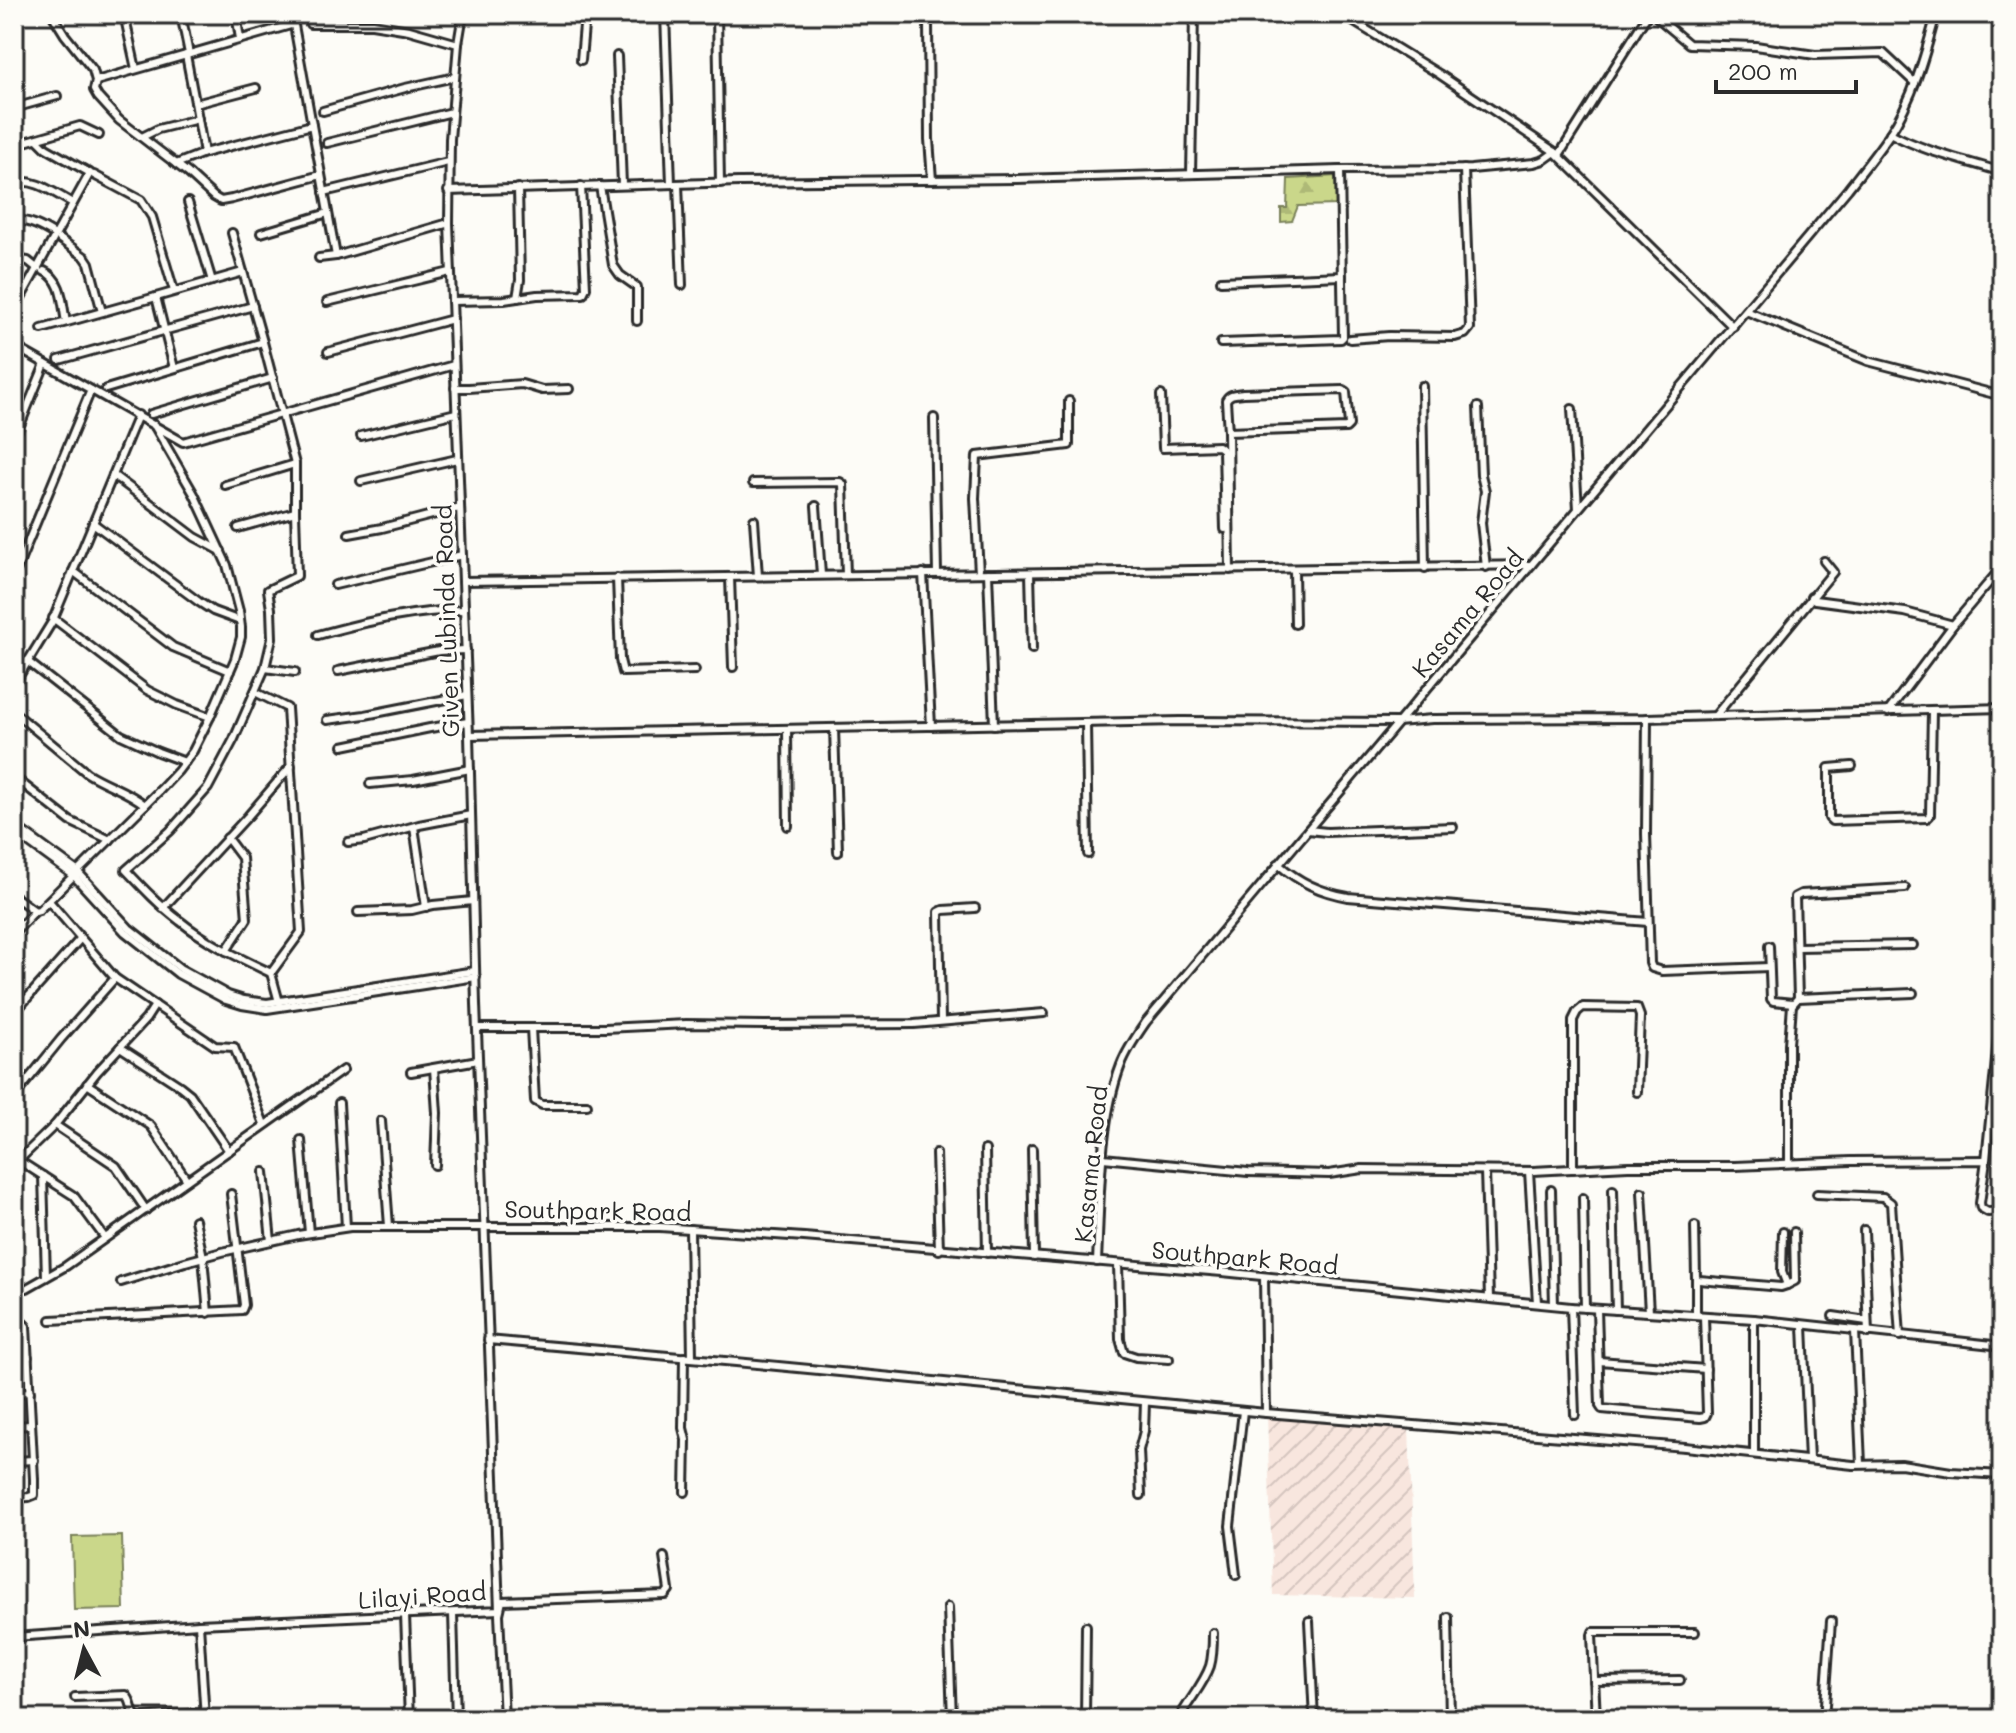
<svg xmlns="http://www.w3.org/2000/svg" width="2016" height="1733" font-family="Mali,sans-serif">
<defs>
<pattern id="industrial-furrows" width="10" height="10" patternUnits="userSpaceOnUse" patternTransform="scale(2)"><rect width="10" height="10" fill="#f8e6de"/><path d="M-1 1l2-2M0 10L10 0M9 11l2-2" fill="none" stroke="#d5c5bf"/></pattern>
<pattern id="forest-firs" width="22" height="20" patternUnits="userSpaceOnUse" patternTransform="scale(2)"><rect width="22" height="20" fill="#cad78a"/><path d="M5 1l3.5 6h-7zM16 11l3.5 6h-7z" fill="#aeb977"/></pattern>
</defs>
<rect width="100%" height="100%" fill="#fdfcf7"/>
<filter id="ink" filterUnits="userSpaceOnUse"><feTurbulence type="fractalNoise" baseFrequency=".0125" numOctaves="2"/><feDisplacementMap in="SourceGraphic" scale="16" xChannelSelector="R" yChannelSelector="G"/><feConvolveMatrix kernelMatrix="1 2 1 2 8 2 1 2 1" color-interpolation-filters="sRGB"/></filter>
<g filter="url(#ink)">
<polygon fill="url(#industrial-furrows)" points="1267,1414 1409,1428 1415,1598 1273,1595"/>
<polygon fill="url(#forest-firs)" stroke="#7a815a" stroke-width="2" points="1336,176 1338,205 1298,206 1292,221 1281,222 1281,208 1287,208 1288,179"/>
<polygon fill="#cad78a" stroke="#7a815a" stroke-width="2" points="122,1536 124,1609 74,1610 72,1537"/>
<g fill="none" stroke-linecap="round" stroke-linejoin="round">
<defs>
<g id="minor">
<polyline points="52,14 65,35 93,70 96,81 94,90 98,97 119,120 188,173 214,197 221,201 232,199 321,175"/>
<polyline points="124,14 136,69"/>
<polyline points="181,14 189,54"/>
<polyline points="236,14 240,39"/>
<polyline points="292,14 312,125"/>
<polyline points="665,14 671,184"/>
<polyline points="717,14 720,183"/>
<polyline points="1341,14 1439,74 1555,152 1733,327"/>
<polyline points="1653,14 1689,44 1756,46 1815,55 1883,53 1915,83"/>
<polyline points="928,22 929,139 932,180"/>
<polyline points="310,24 372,24 409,30 458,44"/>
<polyline points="186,55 195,102 199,103 256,88"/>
<polyline points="617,56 622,185"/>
<polyline points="581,60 585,14"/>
<polyline points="96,81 294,24"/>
<polyline points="195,102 204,153"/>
<polyline points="14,108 57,96"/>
<polyline points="323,111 405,88 455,77"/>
<path d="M1890,133C1925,152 1964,160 2002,172"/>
<polyline points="142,137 158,129 198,119"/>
<polyline points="327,143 452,112"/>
<polyline points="14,145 80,126 99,135"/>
<polyline points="1559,155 1648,14"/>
<polyline points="176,164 204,153 312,125 336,256"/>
<polyline points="1191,174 1194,14"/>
<polyline points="94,175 141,200 152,217 174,291"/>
<path d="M14,183C35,177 55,194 73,203"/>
<polyline points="678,184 682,285"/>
<polyline points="600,186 613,265 620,275 637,287 637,321"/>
<polyline points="448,191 739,182 1017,179 1340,170 1471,169 1534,163 1544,160 1555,152"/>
<polyline points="324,192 448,162"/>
<polyline points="188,202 212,281"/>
<path d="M14,221C27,218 44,228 55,235"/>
<polyline points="232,233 263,342"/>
<polyline points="261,233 328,213"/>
<polyline points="60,239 85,257 89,263 102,312"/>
<polyline points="319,258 336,256 449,223"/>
<polyline points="14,259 28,261 38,269"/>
<path d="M44,271C63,280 62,303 66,322"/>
<polyline points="1221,281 1342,276"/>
<polyline points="517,298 520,280 518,188"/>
<polyline points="452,301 504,300 537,295 583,294 586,288 581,186"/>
<polyline points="327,302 450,272"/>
<polyline points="14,310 90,173 46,148 37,139"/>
<polyline points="1746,311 1868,361 2002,396"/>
<polyline points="42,329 156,297"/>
<polyline points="1350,339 1389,336 1455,337 1465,334 1470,328 1464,169"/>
<polyline points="1221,343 1341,339 1343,337 1340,170"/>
<polyline points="14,346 183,442 454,365"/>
<polyline points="328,352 453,319"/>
<polyline points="59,360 253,306"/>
<polyline points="174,368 156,297 243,272"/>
<polyline points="1422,386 1425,568"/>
<polyline points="455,388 469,388 522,384 542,390 569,389"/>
<path d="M106,389L263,342L295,464V512L297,576L268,590L271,609L272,638L265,668L234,739L208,788L170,831L126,870C143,888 160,906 180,921C207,943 240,958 271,973"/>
<polyline points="1161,395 1163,448 1218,446 1223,450 1225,529"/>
<polyline points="1478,407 1481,475 1485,491 1481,523 1486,567"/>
<polyline points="1572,409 1578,509"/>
<polyline points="151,414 273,378"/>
<polyline points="934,418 937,573"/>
<path d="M1228,432L1346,428L1349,425L1346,392L1343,390L1243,393C1236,394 1230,393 1226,400L1228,432L1230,570"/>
<polyline points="361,436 456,413"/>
<polyline points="14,440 45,364"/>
<polyline points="113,475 195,537 221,551"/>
<polyline points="361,481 457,459"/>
<polyline points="753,483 840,482 843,484 846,575"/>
<polyline points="225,485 295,464"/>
<polyline points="816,506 821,575"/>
<polyline points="754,520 758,576"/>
<polyline points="93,523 199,602 213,611 240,621"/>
<polyline points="238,528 295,512"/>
<polyline points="349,534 382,528 459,508"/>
<polyline points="1294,570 1295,624"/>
<polyline points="73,571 173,647 230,671"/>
<polyline points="923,573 931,726"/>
<polyline points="979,573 975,498 977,456 1069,445 1069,401"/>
<polyline points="988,573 994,725"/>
<polyline points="1030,573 1032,649"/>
<polyline points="14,576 91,390"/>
<polyline points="730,577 733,667"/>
<polyline points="617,578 620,660 623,672 695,670"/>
<polyline points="463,581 1531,565"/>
<polyline points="335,585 462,555"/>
<polyline points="1811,597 1815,600 1905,612 1953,625"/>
<polyline points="53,618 147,690 177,705 210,717"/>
<path d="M318,635C365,622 415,610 464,610"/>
<polyline points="27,661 121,735 158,752 185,762"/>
<polyline points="265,668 295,672"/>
<polyline points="338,671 439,651 466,650"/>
<polyline points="14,684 52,622 138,415"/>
<polyline points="255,692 287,708 301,932 271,973 279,1002"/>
<path d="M14,712L87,773C106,785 128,791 145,805"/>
<polyline points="1888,712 1953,625 2002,567"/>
<polyline points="1715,716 1833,572 1824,561"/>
<polyline points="1647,718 1646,834 1650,963 1652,968 1662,971 1769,967"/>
<polyline points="327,720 365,715 467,695"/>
<polyline points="1086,723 1088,854"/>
<polyline points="834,728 838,852"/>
<polyline points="787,729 788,826"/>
<polyline points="469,735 1180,721 1398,722 1432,719 1647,718 2002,708"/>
<polyline points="343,746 430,728 468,722"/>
<polyline points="1852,766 1829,768 1829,818 1832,821 1927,818 1930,815 1932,711"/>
<polyline points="14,777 70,821 110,840"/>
<polyline points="370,784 413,780 470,769"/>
<polyline points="14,825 77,871 129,928 181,969 228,995 244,1000 267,1003 475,971"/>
<polyline points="414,827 426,907"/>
<polyline points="1308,830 1327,832 1453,827"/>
<polyline points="14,832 73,875 125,932 178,974 226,1000 242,1005 267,1009 476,977"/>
<polyline points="348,842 364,840 419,825 471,815"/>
<path d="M1278,864C1299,882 1320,892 1348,897L1648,922"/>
<polyline points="14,896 35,911 39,910 161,789 178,771 193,751 210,717 235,659 241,637 241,627 239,611 227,565 194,494 154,425"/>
<polyline points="49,901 115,978 215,1046 234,1047 264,1124"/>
<polyline points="163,908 248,816 291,766"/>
<polyline points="358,912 412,910 433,905 473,901"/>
<polyline points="14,933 35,911"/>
<polyline points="1769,946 1771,999 1773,1001 1793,1003"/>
<polyline points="1798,947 1913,945"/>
<polyline points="226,951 247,919 242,858 227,838"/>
<polyline points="2002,994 1996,1060 2002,1060"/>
<polyline points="1798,998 1913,993"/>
<polyline points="14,1013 80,939"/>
<polyline points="941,1021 939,912 943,910 975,908"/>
<polyline points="477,1028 605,1028 686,1024 764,1025 914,1024 1044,1013"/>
<polyline points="531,1028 535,1101 542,1105 587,1105"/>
<polyline points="120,1047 180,1086 190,1094 229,1151"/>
<polyline points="434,1068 437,1113 435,1165"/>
<polyline points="411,1072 478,1060"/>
<polyline points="87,1084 151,1126 187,1180"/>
<polyline points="14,1097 61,1039 115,978"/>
<polyline points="339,1103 346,1227"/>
<polyline points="381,1121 389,1226"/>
<polyline points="55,1125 116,1166 146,1210"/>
<polyline points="301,1140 309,1233"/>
<polyline points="1032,1149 1034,1257"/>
<polyline points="985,1150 987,1253"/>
<polyline points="936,1153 939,1250"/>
<polyline points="1103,1158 1248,1172 1329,1174 1362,1169 1533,1171 1628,1166 1735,1166 1851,1161 1986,1160 1980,1203 1981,1208 1988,1212 2002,1211"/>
<polyline points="18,1160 74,1196 105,1238"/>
<polyline points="1986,1160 1996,1060"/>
<polyline points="14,1162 21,1158 55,1125 97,1072 146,1019 155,1005"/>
<polyline points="1789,1163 1789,1044 1792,1005 1798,998 1795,897 1801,894 1905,888"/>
<polyline points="1573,1169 1573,1020 1577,1012 1583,1007 1637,1008 1640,1016 1637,1092"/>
<polyline points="1485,1171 1489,1298"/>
<polyline points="1529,1171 1537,1303"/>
<polyline points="264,1172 271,1241"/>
<polyline points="43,1176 46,1277"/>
<polyline points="1551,1190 1554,1305"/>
<polyline points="1613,1190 1616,1310"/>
<polyline points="1642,1192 1649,1312"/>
<polyline points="1817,1194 1883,1197 1891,1203 1900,1336"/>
<polyline points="1583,1198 1585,1308"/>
<polyline points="195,1220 203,1257 208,1313"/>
<polyline points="1695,1226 1696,1278 1699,1280 1781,1287 1787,1285"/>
<polyline points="690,1229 692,1358"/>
<polyline points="1864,1230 1868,1333"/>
<polyline points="1783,1232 1782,1272 1787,1285 1795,1281 1794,1232"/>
<path d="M1097,1262C1100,1201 1099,1122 1121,1065C1127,1049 1137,1035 1146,1022L1848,189C1862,171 1876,154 1889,135C1913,99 1925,56 1936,14"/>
<polyline points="1118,1264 1120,1339 1124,1353 1136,1357 1169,1359"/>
<polyline points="1264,1277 1266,1413"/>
<polyline points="121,1282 185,1262 222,1252 298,1235 350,1227 660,1227 804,1237 1222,1272 1571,1307 1754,1319 2002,1346"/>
<polyline points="14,1289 27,1288 66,1266 343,1070"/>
<polyline points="1571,1307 1575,1415"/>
<polyline points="1597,1309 1600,1406 1602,1409 1700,1418 1705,1417 1707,1413 1704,1316"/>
<polyline points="1696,1315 1696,1278"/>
<polyline points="1833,1316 1867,1321"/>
<polyline points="51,1320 242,1310 244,1305 231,1194"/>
<polyline points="14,1323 23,1323 26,1326 34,1479 34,1495 29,1497 14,1498"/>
<polyline points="1803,1326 1809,1460"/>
<polyline points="1855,1331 1861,1464"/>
<polyline points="488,1340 736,1362 1266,1413 1685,1447 1853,1465 1901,1464 1951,1472 2002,1475"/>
<polyline points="14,1357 28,1357"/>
<polyline points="684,1357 683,1428 686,1440 685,1492"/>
<polyline points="1599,1361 1706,1369"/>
<polyline points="14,1393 30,1392"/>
<polyline points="14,1426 31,1425"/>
<polyline points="1754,1454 1754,1319"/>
<polyline points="14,1461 34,1460"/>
<polyline points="1141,1495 1139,1450 1144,1431 1145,1402"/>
<polyline points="1236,1575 1230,1526 1243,1411"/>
<polyline points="948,1607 952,1719"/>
<polyline points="453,1613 456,1719"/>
<polyline points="405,1615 409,1719"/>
<polyline points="1448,1617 1450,1719"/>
<polyline points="1309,1621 1314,1719"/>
<polyline points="199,1624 205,1719"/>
<polyline points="14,1637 199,1624 499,1610 476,1004 469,735 449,223 450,139 458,44 463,14"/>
<polyline points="1594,1681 1680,1680"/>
<path d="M75,1697L126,1695C133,1701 130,1712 137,1717L205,1713"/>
<polyline points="504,1719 499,1614 502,1601 665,1595 669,1590 664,1557"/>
<polyline points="1085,1719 1086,1626"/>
<path d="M1179,1719C1188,1701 1204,1684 1210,1666C1213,1656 1213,1644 1213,1633"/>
<polyline points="1596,1719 1592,1635 1593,1632 1695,1632"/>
<polyline points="1824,1719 1831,1621"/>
</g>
</defs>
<use href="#minor" stroke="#2b2b2b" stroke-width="12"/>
<use href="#minor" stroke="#fdfcf7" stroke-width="6"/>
</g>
</g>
<g text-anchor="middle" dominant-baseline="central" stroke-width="7" stroke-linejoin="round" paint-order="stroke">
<g font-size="24" fill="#2b2b2b" stroke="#fdfcf7">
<text transform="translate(1467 613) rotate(-50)">Kasama Road</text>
<text transform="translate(446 621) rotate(-92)">Given Lubinda Road</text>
<text transform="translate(1090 1164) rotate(-84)">Kasama Road</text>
<text transform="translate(598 1210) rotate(1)">Southpark Road</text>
<text transform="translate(1245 1257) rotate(5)">Southpark Road</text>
<text transform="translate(422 1595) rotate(-4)">Lilayi Road</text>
</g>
</g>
<rect width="2016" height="1733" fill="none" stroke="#fdfcf7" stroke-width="48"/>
<rect x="24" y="24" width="1968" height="1685" fill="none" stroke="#2b2b2b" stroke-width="3" filter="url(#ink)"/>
<g transform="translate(84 1649) rotate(353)" stroke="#fdfcf7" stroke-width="6" paint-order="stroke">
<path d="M0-6L14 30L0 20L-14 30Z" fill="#2b2b2b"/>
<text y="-12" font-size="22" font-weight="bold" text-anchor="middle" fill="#2b2b2b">N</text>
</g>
<path d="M1716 80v12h140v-12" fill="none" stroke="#2b2b2b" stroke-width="4"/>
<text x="1728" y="80" font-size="24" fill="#2b2b2b" stroke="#fdfcf7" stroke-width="6" paint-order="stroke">200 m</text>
</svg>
